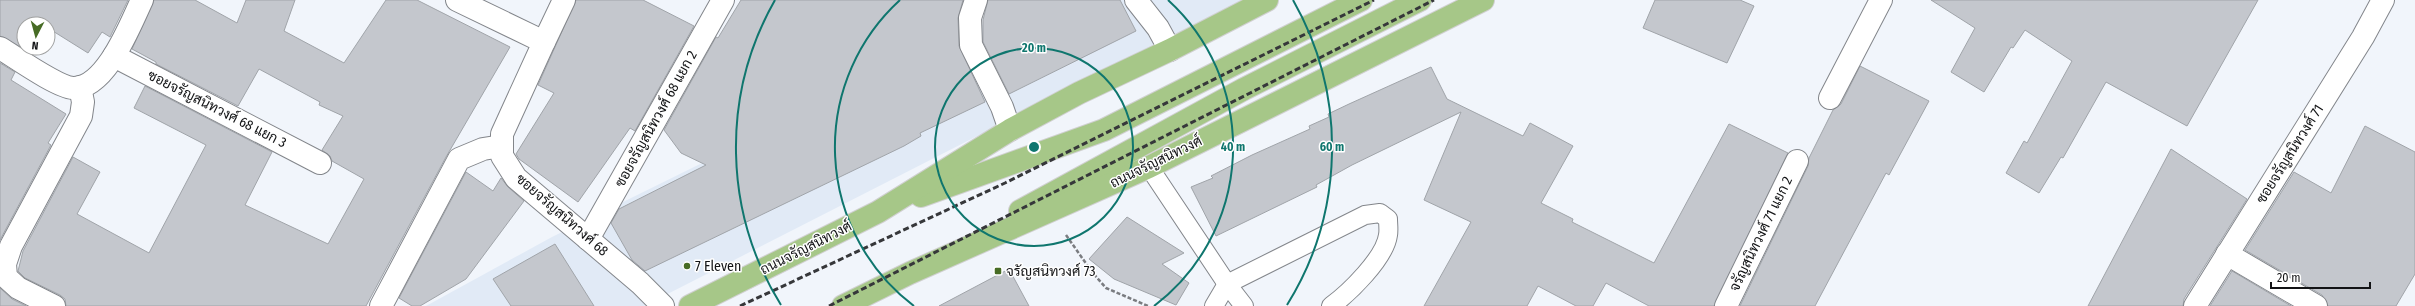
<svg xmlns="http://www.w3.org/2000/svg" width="2415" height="306" font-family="'Fira Sans Condensed',Sarabun,sans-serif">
<rect width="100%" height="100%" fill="#f1f5fb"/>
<polygon fill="#e1eaf6" points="1033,0 1244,0 644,306 426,306 552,237"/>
<g fill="#c4c7cd" stroke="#a0a4a9">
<polygon points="0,0 128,0 110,37 102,32 88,53 48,28 48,24 24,24 24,48 30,48 28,51 0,36"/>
<polygon points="154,0 195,0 237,23 246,0 295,0 284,31 344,63 386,0 417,0 510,47 446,157 366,306 66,306 65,299 60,295 25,278 18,271 23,251 73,157 100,172 77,214 149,253 206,145 134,108 145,86 272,152 245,205 328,244 364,179 332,161 330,156 322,150 343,116 319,105 320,102 259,69 238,106 156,64 156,62 132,49"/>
<polygon points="576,0 643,0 694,26 635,131 630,128 578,202 519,159 516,154 554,93 538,85"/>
<polygon points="741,0 963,0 958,18 959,46 985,102 920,133 921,136 904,146 645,271 632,260 611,223 619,209 706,165 681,153 664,130 716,37 718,38"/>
<polygon points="988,0 1120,0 1136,31 1009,94 983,42 983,20"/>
<polygon points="1655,0 1740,0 1754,6 1727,63 1643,28"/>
<polygon points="1931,0 2258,0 2187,126 2106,82 2063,158 2061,157 2039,193 2006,173 2024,141 2027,143 2072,61 2025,30 2013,48 2011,47 1984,92 1951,72 1975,28"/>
<polygon points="0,63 15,72 11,80 66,114 48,143 51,145 0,240"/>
<polygon points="1860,66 1929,101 1889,175 1886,173 1815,306 1740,306 1808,166 1809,158 1833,110 1841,104"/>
<polygon points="1431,67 1447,99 1523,136 1530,123 1573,146 1541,203 1573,219 1572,222 1654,263 1729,124 1788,153 1714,306 1649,306 1606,283 1593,306 1576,306 1538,286 1527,306 1424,306 1471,222 1424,200 1461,112 1352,165 1316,185 1317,187 1216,236 1191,187 1213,178 1211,176 1252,155 1310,129 1309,126 1329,117 1328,114 1349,104"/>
<polygon points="2365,126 2415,152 2415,274 2396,306 2328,306 2322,295 2245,250 2294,172 2331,193"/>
<polygon points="2171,149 2247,199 2184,299 2183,306 2088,306"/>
<polygon points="466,172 493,191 501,178 508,187 524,201 466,279 420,306 412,306 399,298"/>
<polygon points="1127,217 1184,253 1162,264 1189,283 1176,305 1114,279 1089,259"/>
<polygon points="555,244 594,306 511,306 493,279"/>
<polygon points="1009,269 1029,306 939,306"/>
<polygon points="2232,271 2291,306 2210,306"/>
<polygon points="0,288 12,299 26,306 0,306"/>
</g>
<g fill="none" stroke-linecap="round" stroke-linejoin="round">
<defs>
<g id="service">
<polyline points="1149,167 1227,284 1244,306"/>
<path d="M1214,306L1227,284L1365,215L1380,213L1388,219C1388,224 1389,230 1388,235C1385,258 1349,293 1331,306"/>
</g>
<g id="minor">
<polyline points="457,0 544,42 502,134 502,156 516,178 640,283 663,306"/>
<polyline points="976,0 970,18 971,45 1002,107 1010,130"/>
<polyline points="1136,0 1158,28 1170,50"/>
<polyline points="544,42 564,0"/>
<path d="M0,48C15,57 57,87 73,88C106,89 130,25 142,0"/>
<polyline points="114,56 320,163"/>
<polyline points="1830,98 1881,0"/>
<polyline points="588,239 723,0"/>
<polyline points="2227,254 2316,306"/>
<polyline points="54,306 18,288 6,277 5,264 11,246 81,116 83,102 80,87"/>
<polyline points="381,306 459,159 483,149 502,146"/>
<polyline points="1726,306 1797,161"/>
<polyline points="2195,306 2363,37 2383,0"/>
</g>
<g id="primary">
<polyline points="921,196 1104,130 1361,0"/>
<polyline points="1020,211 1244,89 1420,0"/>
<polyline points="690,306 878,212 1010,130 1079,93 1170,50 1267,0"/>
<polyline points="843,306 910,273 1149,167 1483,0"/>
</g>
</defs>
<use href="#service" stroke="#83868b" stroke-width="20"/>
<use href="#minor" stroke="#83868b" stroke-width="24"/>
<use href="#primary" stroke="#d0d0d0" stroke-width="24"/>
<polyline stroke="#7a7c80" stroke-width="2.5" stroke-dasharray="4 2" stroke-linecap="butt" points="1066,235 1092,272 1106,288 1148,306"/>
<use href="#service" stroke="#fff" stroke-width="18"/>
<use href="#minor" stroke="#fff" stroke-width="22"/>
<use href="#primary" stroke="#a6c788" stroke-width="22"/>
<g stroke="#36373a" stroke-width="3" stroke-dasharray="6 3" stroke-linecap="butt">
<polyline points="740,306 1005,183 1374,0"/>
<polyline points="829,306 1434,0"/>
</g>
</g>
<g fill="none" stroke="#0f766e" stroke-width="2">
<circle cx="1034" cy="147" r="99"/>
<path d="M914 306A199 199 0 0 1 900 0M1168 0A199 199 0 0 1 1154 306"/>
<path d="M781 305A298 298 0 0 1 775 0M1293 0A298 298 0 0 1 1287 305"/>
</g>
<g fill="#476c25" stroke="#fff" stroke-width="1.5">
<circle cx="687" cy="266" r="4"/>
<rect x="994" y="267" width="8" height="8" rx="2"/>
</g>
<g text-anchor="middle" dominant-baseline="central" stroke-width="3" stroke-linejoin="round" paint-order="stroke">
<g font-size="14" fill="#121315" stroke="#fff">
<text transform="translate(217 109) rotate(27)">ซอยจรัญสนิทวงศ์ 68 แยก 3</text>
<text transform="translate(656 119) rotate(-61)">ซอยจรัญสนิทวงศ์ 68 แยก 2</text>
<text transform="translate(2290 154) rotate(-58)">ซอยจรัญสนิทวงศ์ 71</text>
<text transform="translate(1156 162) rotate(-26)">ถนนจรัญสนิทวงศ์</text>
<text transform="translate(562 215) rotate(41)">ซอยจรัญสนิทวงศ์ 68</text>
<text transform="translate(1761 234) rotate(-64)">จรัญสนิทวงศ์ 71 แยก 2</text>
<text transform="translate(806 248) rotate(-27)">ถนนจรัญสนิทวงศ์</text>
</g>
<g font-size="14" fill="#121315" stroke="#fff" text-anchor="start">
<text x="695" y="266">7 Eleven</text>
<text x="1006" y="271">จรัญสนิทวงศ์ 73</text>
</g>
</g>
<circle cx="1034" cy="147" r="6" fill="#0f766e" stroke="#fff" stroke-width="2"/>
<g font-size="12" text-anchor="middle" font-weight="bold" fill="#0f766e" stroke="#fff" stroke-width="3" stroke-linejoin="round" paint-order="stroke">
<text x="1034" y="52">20 m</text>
<text x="1233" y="151">40 m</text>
<text x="1332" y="151">60 m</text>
</g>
<g transform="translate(36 36) rotate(186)"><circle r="19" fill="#ffffff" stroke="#a0a1a1"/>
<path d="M0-3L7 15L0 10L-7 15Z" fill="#476c25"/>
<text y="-6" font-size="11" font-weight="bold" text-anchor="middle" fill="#121315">N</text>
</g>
<path d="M2271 282v6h99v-6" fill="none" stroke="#121315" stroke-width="2"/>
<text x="2277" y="282" font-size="12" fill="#121315" stroke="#ffffff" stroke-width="3" paint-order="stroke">20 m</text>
</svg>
